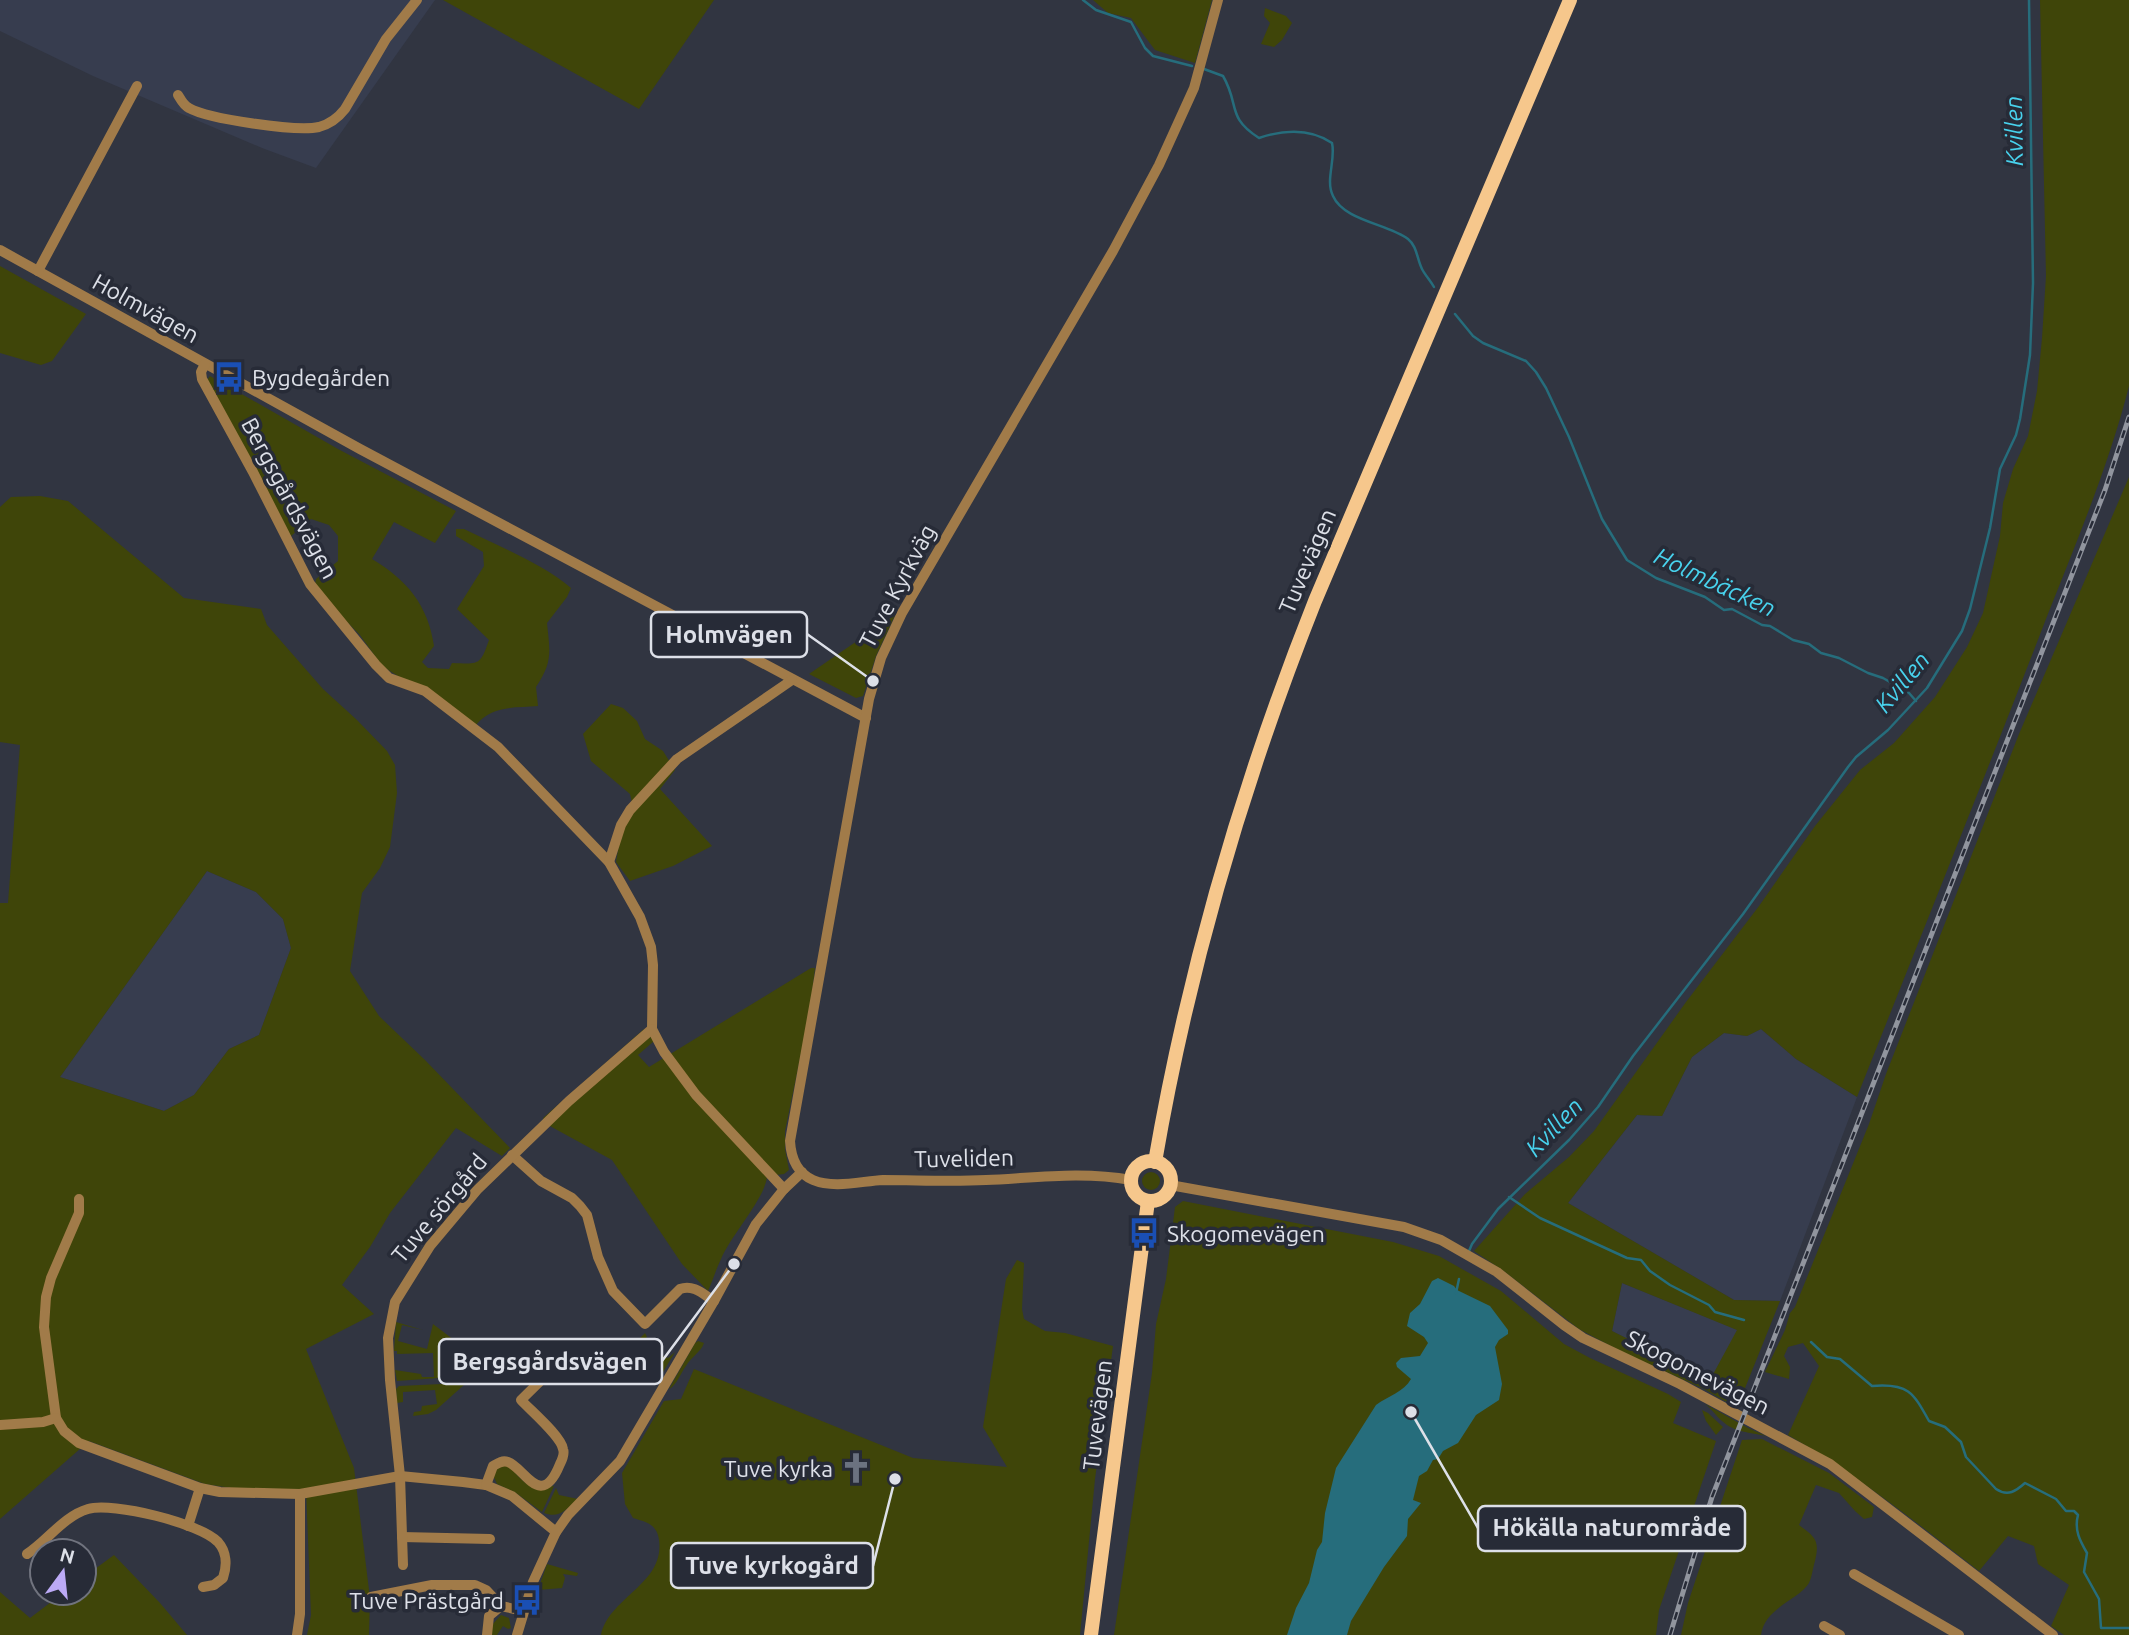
<svg xmlns="http://www.w3.org/2000/svg" width="2129" height="1635" font-family="Ubuntu,sans-serif">
<rect width="100%" height="100%" fill="#313541"/>
<g fill="#373d4f">
<polygon points="0,0 435,0 316,168 262,148 93,76 0,31"/>
<polygon points="207,871 256,892 283,919 291,948 259,1035 229,1049 194,1095 164,1111 60,1077"/>
<polygon points="1761,1029 1796,1059 1857,1097 1780,1301 1734,1300 1568,1203 1637,1115 1662,1116 1692,1057 1724,1033 1747,1036"/>
<polygon points="1622,1283 1738,1330 1710,1380 1612,1331"/>
</g>
<g fill="#3f4509" fill-rule="evenodd">
<polygon points="443,0 714,0 639,109"/>
<polygon points="1093,0 1212,0 1195,63 1155,50 1131,18 1108,13"/>
<path d="M2040,0H2129V386C2106,477 2067,563 2034,650C1976,799 1916,948 1857,1097L1796,1059L1761,1029L1747,1036L1724,1033L1692,1057L1662,1116L1637,1115L1568,1203L1734,1300L1780,1301L1737,1408L1704,1389L1620,1351L1579,1329L1505,1272L1474,1251L1525,1194L1569,1157L1594,1131L1686,1002L1759,906L1815,826L1860,770L1894,743L1935,697L1967,647L1983,613L2000,536L2003,503L2013,469L2028,436L2037,391L2042,338L2046,276ZM1622,1283L1737,1330L1710,1380L1612,1331Z"/>
<polygon points="1265,8 1286,16 1292,23 1282,40 1274,47 1261,44 1270,23 1264,16"/>
<polygon points="0,266 86,314 52,361 41,365 0,353"/>
<path d="M210,376L338,449L456,511L435,543L394,522L372,559C407,580 428,605 434,646L422,662L428,668L449,669L452,663C479,664 480,666 489,640L457,609L484,566L483,552L456,536V529H464C498,546 542,563 571,588L567,597L547,623C550,652 553,662 536,687L538,706C515,708 492,705 476,725L382,666L360,635L328,603L315,585L316,579L338,561V536L329,525L311,519L290,537L207,380Z"/>
<path d="M2129,477V1635H2064L2051,1626L2069,1585L2038,1564L2034,1546L2008,1536L1979,1571C1917,1523 1856,1474 1788,1435L1819,1366L1803,1343L1788,1347L1784,1356L1790,1367L1789,1379L1765,1372L1785,1330L1790,1313L1795,1307L1869,1124L1886,1074L2019,734Z"/>
<path d="M40,496L68,501L184,598L261,609L267,625L323,689L357,720L387,751L395,765L397,793L390,847L380,868L362,893L350,971L379,1016L425,1060L510,1148L502,1156L456,1128L390,1213L370,1247L342,1285L374,1314L306,1349L354,1468L370,1598L369,1635H307L311,1615L306,1489L257,1492L205,1484L89,1441L0,1519V903H8L20,745L0,742V507L11,497ZM207,871L256,892L283,919L291,948L259,1035L229,1049L194,1095L164,1111L60,1077Z"/>
<polygon points="895,615 876,656 863,696 856,698 809,674"/>
<polygon points="611,704 623,708 637,721 645,739 663,751 675,770 660,789 712,846 673,866 630,881 616,862 621,833 634,812 630,794 591,761 583,734"/>
<path d="M811,968H815L810,1010L785,1131V1149L789,1170L784,1174L767,1176C766,1197 731,1235 721,1259C716,1269 713,1280 708,1291L682,1264L612,1160L548,1125L543,1118L644,1029L654,1041L638,1055L649,1067Z"/>
<circle cx="1151" cy="1181" r="9"/>
<polygon points="1183,1201 1393,1242 1439,1256 1501,1291 1564,1344 1590,1358 1668,1394 1681,1402 1673,1423 1716,1441 1659,1610 1656,1635 1114,1635 1152,1373 1156,1324 1166,1279 1175,1207"/>
<path d="M1017,1260L1024,1263L1022,1309L1024,1319L1045,1331L1065,1333L1113,1346L1095,1479L1080,1635H601C609,1597 665,1584 659,1540C657,1524 646,1522 633,1518L625,1504L622,1473L664,1401L681,1399L694,1369L913,1458L1007,1467L983,1427L1006,1279Z"/>
<polygon points="396,1322 423,1330 402,1325 398,1341 427,1349 433,1324 471,1353 468,1355 462,1350 457,1355 454,1352 457,1349 453,1345 438,1357 439,1378 397,1381 395,1370 421,1374 422,1377 434,1377 433,1353 397,1354 397,1351 394,1351"/>
<path d="M645,1333L647,1337C634,1349 629,1362 649,1370L663,1356L668,1358L675,1352L660,1377L639,1369L619,1368L615,1364Z"/>
<path d="M698,1341L704,1343C701,1352 691,1357 686,1366C680,1374 677,1385 669,1389L695,1343Z"/>
<polygon points="473,1355 484,1367 436,1410 428,1414 413,1416 414,1412 421,1411 422,1406 437,1404 435,1390 403,1392 403,1402 397,1403 396,1389 399,1386 442,1384 447,1367 451,1364 456,1371 460,1368 468,1377 478,1367 470,1358"/>
<path d="M1705,1404L1748,1428L1766,1436C1750,1432 1735,1433 1722,1421C1716,1416 1712,1409 1705,1404Z"/>
<polygon points="1702,1410 1708,1413 1723,1427 1716,1435 1706,1421"/>
<path d="M1762,1439L1829,1473L1874,1507L1872,1517L1864,1519L1855,1511L1839,1493L1816,1485L1799,1525C1815,1537 1820,1540 1815,1561C1813,1567 1812,1577 1809,1583C1800,1599 1764,1608 1761,1635H1681L1688,1603L1742,1440Z"/>
<path d="M499,1466H509C527,1486 528,1489 554,1486L542,1512L516,1493L497,1484L493,1475Z"/>
<path d="M556,1488L559,1495L578,1499C567,1509 559,1519 544,1513Z"/>
<polygon points="114,1555 160,1603 187,1635 0,1635 0,1592 30,1618 63,1593 84,1593 84,1577"/>
<polygon points="547,1564 578,1573 577,1576 563,1574 565,1578 562,1588 538,1590"/>
<polygon points="501,1615 509,1618 511,1628 508,1629 503,1626 497,1635 492,1635 492,1625"/>
</g>
<path fill="#266d7c" d="M1438,1278L1454,1286L1457,1290L1490,1306L1508,1330V1334L1499,1340L1495,1347L1502,1384L1499,1400L1476,1415L1458,1443L1443,1451L1438,1459L1433,1460L1427,1471L1419,1476L1413,1500L1421,1503L1408,1519L1407,1536L1384,1567L1351,1621L1347,1635H1287L1296,1608L1309,1583L1317,1550L1322,1542L1325,1513L1336,1468L1376,1405C1388,1396 1404,1392 1411,1379L1397,1367L1396,1363L1401,1358L1420,1356L1428,1343L1424,1337L1407,1326L1410,1313L1420,1304L1432,1281Z"/>
<g fill="none" stroke-linecap="round" stroke-linejoin="round">
<g stroke="#266d7c" stroke-width="2.5">
<polyline points="1083,0 1096,10 1131,22 1145,48 1153,56 1192,66"/>
<path d="M1204,69L1223,76C1240,105 1226,117 1259,138C1283,130 1310,128 1332,143C1336,160 1325,180 1333,196C1344,221 1389,224 1408,239C1417,246 1417,259 1422,269C1425,275 1430,280 1434,287"/>
<polyline points="1455,314 1473,336 1483,343 1526,361 1536,372 1546,388 1569,437 1602,519 1627,560 1656,578 1705,597 1724,610 1732,609 1762,625 1770,626 1793,640 1809,644 1821,653 1839,658 1868,673 1883,678 1909,693 1916,701"/>
<polyline points="1509,1197 1540,1218 1627,1258 1641,1260 1650,1271 1670,1285 1709,1305 1715,1312 1744,1320"/>
<polyline points="1469,1251 1472,1244 1498,1209 1569,1140 1598,1107 1633,1056 1743,914 1848,767 1856,757 1888,730 1927,688 1962,631 1970,609 1990,528 2000,469 2016,435 2020,419 2030,355 2033,283 2029,0"/>
<polyline points="1456,1293 1459,1279"/>
<path d="M1811,1342L1827,1357L1840,1359L1872,1386C1908,1383 1913,1392 1929,1421L1945,1427L1961,1442L1966,1457L1996,1489C2008,1497 2016,1491 2025,1483L2056,1499L2066,1511H2074L2078,1515C2074,1530 2080,1541 2087,1553L2084,1572L2099,1599L2101,1628H2129"/>
</g>
<g stroke="#a17b49" stroke-width="10">
<path d="M178,95C181,100 184,106 189,108C208,119 297,132 319,127C330,124 338,118 345,109L386,39L417,0"/>
<polyline points="0,250 360,449 866,718"/>
<polyline points="38,271 137,86"/>
<polyline points="205,364 201,372 202,379 253,472 310,584 376,665 389,678 425,691 498,747 609,862 640,917 651,947 653,965 652,1029 664,1052 696,1095 784,1189"/>
<polyline points="609,862 621,825 630,810 677,759 792,680"/>
<path d="M512,1155L541,1181L572,1198L580,1206L587,1215L598,1257L613,1291L645,1324L680,1289C693,1284 703,1294 714,1301"/>
<path d="M1131,1180C1082,1171 1034,1178 986,1180C951,1182 917,1180 883,1180C862,1181 834,1189 813,1180C797,1173 791,1158 790,1141L869,699L881,658L902,613L1113,251L1159,165L1194,88L1218,0"/>
<polyline points="1170,1185 1404,1227 1441,1240 1497,1272 1564,1325 1583,1338 1680,1384 1830,1464 2053,1635"/>
<polyline points="79,1199 79,1213 51,1278 46,1297 44,1327 56,1418 64,1431 79,1443 200,1488 220,1492 300,1494 400,1476 463,1482 486,1485 512,1496 556,1532"/>
<polyline points="0,1425 43,1422 56,1418"/>
<path d="M486,1485L493,1466C498,1463 502,1460 508,1462C525,1468 541,1511 560,1464C562,1460 565,1454 563,1449C561,1436 530,1410 521,1400L579,1343"/>
<polyline points="188,1526 200,1488"/>
<polyline points="402,1537 490,1539"/>
<path d="M27,1554C48,1540 64,1516 88,1509C113,1502 200,1523 218,1542C227,1552 227,1566 223,1578L214,1585L203,1587"/>
<polyline points="403,1565 400,1476 390,1380 388,1338 395,1302 430,1246 477,1190 569,1101 652,1029"/>
<polyline points="1854,1574 1959,1635"/>
<polyline points="371,1597 432,1585 475,1585 486,1590 501,1606 524,1611"/>
<polyline points="1824,1626 1840,1635"/>
<polyline points="297,1635 300,1614 300,1494"/>
<polyline points="487,1635 489,1616 501,1606"/>
<polyline points="517,1635 533,1582 556,1532 568,1515 620,1461 714,1301 756,1224 784,1189 802,1172"/>
</g>
<g stroke="#f6c78c" stroke-width="14">
<circle cx="1151" cy="1181" r="20"/>
<path d="M1155,1162C1188,970 1243,782 1315,601L1570,0"/>
<polyline points="1091,1635 1148,1201"/>
</g>
<defs>
<polyline id="rail" points="1670,1635 1712,1497 2105,490 2129,417"/>
</defs>
<use href="#rail" stroke="#91959e" stroke-width="5"/>
<use href="#rail" stroke="#272b37" stroke-width="2.5" stroke-dasharray="8" stroke-linecap="butt"/>
</g>
<defs>
<symbol id="bus-bare" viewBox="-9 -9 18 18"><path d="M-5-6H5V4H4V6H2V4H-2V6H-4V4H-5ZM-3.5-4V0h7V-4ZM-3.5 1.2v1.5H-2V1.2ZM2 1.2v1.5H3.5V1.2Z" fill="#1a4fb4" stroke="#272b37" stroke-width="2.5" paint-order="stroke"/></symbol>
<symbol id="church-bare" viewBox="-9 -9 18 18"><path d="M-1.2-6h2.4v3.5h3.3v2.4h-3.3V6h-2.4V-.1h-3.3v-2.4h3.3Z" fill="#6b7280" stroke="#272b37" stroke-width="2.5" paint-order="stroke"/></symbol>
</defs>
<g fill-rule="evenodd">
<use href="#bus-bare" x="207" y="355" width="44" height="44"/>
<use href="#bus-bare" x="1122" y="1211" width="44" height="44"/>
<use href="#church-bare" x="834" y="1446" width="44" height="44"/>
<use href="#bus-bare" x="505" y="1578" width="44" height="44"/>
</g>
<g text-anchor="middle" dominant-baseline="central" stroke-width="7" stroke-linejoin="round" paint-order="stroke">
<g font-size="23" fill="#dde0e8" stroke="#272b37">
<text transform="translate(146 308) rotate(29)">Holmvägen</text>
<text transform="translate(290 498) rotate(62)">Bergsgårdsvägen</text>
<text transform="translate(1307 561) rotate(-67)">Tuvevägen</text>
<text transform="translate(897 586) rotate(-62)">Tuve Kyrkväg</text>
<text transform="translate(964 1158) rotate(-1)">Tuveliden</text>
<text transform="translate(439 1208) rotate(-50)">Tuve sörgård</text>
<text transform="translate(1698 1372) rotate(27)">Skogomevägen</text>
<text transform="translate(1097 1415) rotate(-83)">Tuvevägen</text>
</g>
<g font-size="23" fill="#dde0e8" stroke="#272b37" text-anchor="start">
<text x="252" y="377">Bygdegården</text>
<text x="1167" y="1233">Skogomevägen</text>
<text x="833" y="1468" text-anchor="end">Tuve kyrka</text>
<text x="504" y="1600" text-anchor="end">Tuve Prästgård</text>
</g>
<g font-size="24" font-style="italic" fill="#48d2ed" stroke="#272b37">
<text transform="translate(2014 131) rotate(-91)">Kvillen</text>
<text transform="translate(1715 582) rotate(25)">Holmbäcken</text>
<text transform="translate(1902 682) rotate(-50)">Kvillen</text>
<text transform="translate(1554 1127) rotate(-46)">Kvillen</text>
</g>
</g>
<path fill="none" stroke="#dde0e8" stroke-width="2.5" d="M873 681L807 634M734 1264L662 1361M1411 1412L1478 1528M895 1479L873 1566"/>
<g fill="#dde0e8" stroke="#272b37" stroke-width="2.5">
<circle cx="873" cy="681" r="7"/>
<circle cx="734" cy="1264" r="7"/>
<circle cx="1411" cy="1412" r="7"/>
<circle cx="895" cy="1479" r="7"/>
</g>
<g fill="#272b37" stroke="#dde0e8" stroke-width="2.5">
<rect x="651" y="612" width="156" height="45" rx="7"/>
<rect x="439" y="1339" width="223" height="45" rx="7"/>
<rect x="1478" y="1506" width="267" height="45" rx="7"/>
<rect x="671" y="1543" width="202" height="45" rx="7"/>
</g>
<g font-size="24" text-anchor="middle" font-weight="bold" fill="#dde0e8">
<text x="729" y="643">Holmvägen</text>
<text x="550" y="1370">Bergsgårdsvägen</text>
<text x="1612" y="1536">Hökälla naturområde</text>
<text x="772" y="1574">Tuve kyrkogård</text>
</g>
<g transform="translate(63 1572) rotate(15)"><circle r="33" fill="#272b37" stroke="#70737e" stroke-width="2"/>
<path d="M0-5L12 26L0 18L-12 26Z" fill="#bcaaf6"/>
<text y="-10" font-size="19" font-weight="bold" text-anchor="middle" fill="#dde0e8">N</text>
</g>
</svg>
